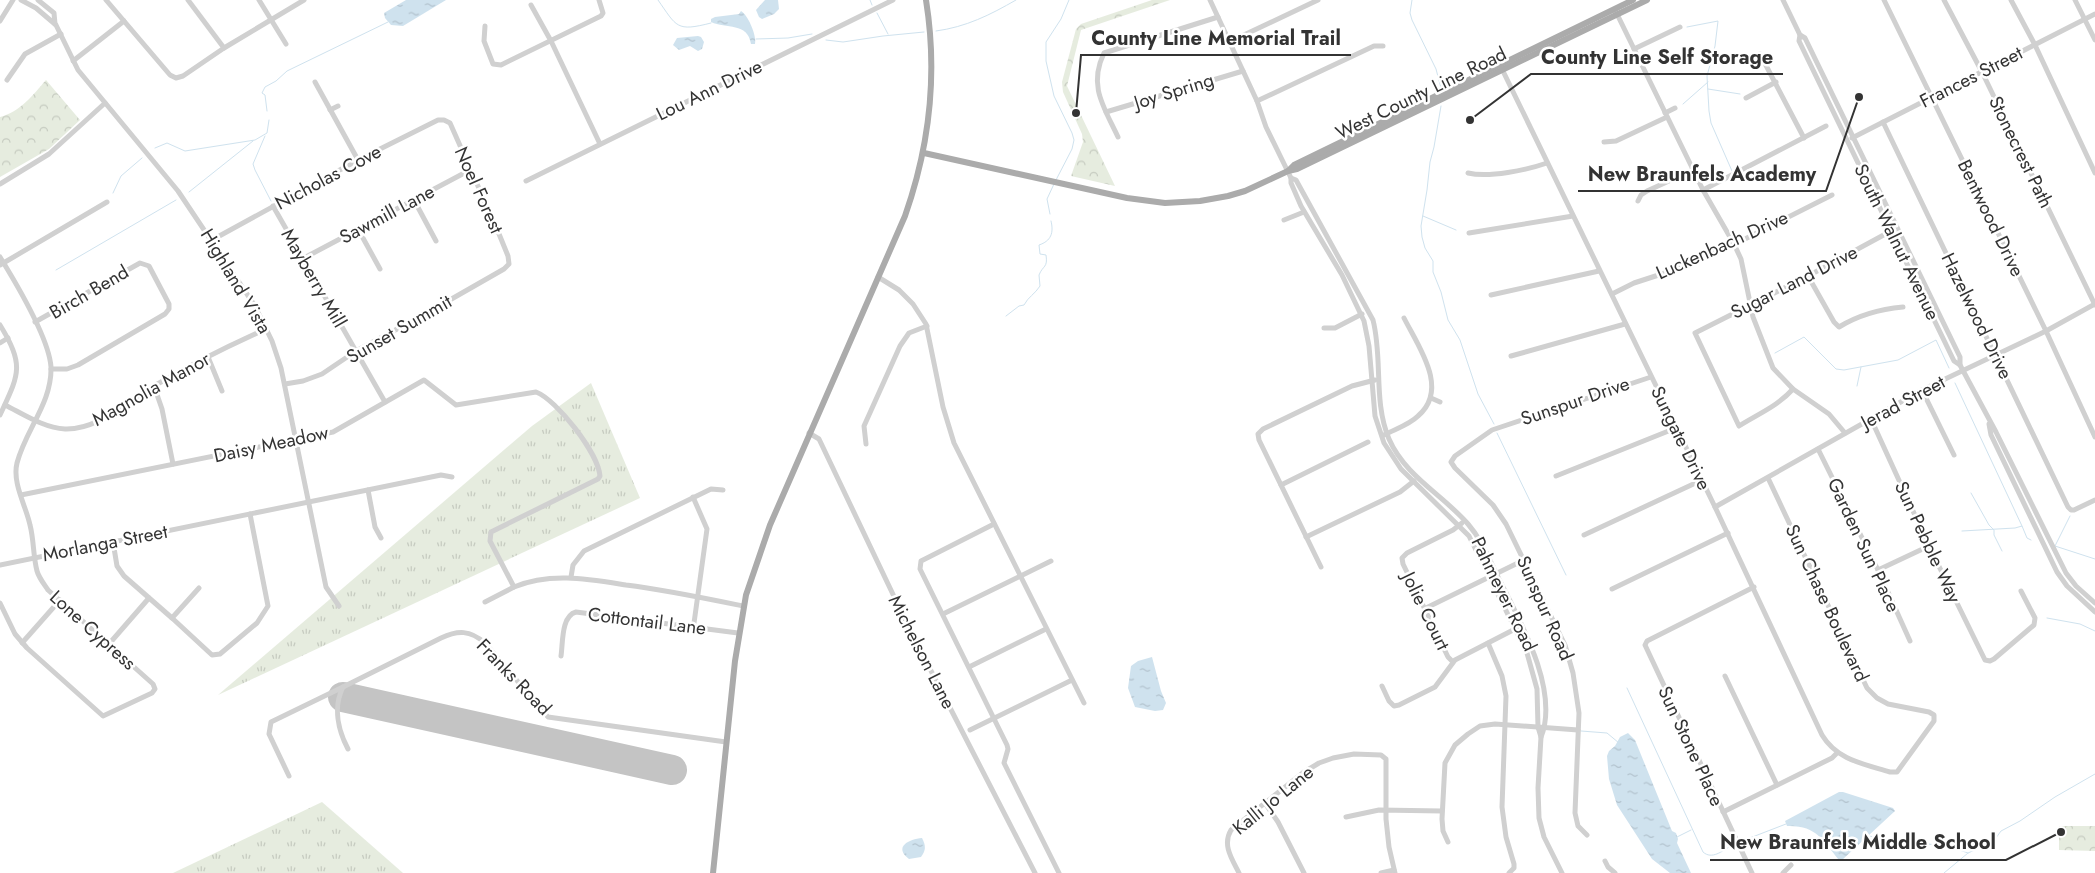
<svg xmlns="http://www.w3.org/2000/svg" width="2095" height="873" font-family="Jost,sans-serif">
<defs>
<pattern id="grass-tufts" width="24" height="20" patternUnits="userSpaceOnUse" patternTransform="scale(1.25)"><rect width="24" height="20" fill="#e6ecdf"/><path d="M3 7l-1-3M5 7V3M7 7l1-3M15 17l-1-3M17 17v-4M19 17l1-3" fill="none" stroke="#c6cbc0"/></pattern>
<pattern id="forest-crowns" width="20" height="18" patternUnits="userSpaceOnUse" patternTransform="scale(1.25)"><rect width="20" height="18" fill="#e6ecdf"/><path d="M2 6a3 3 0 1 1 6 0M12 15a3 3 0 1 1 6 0" fill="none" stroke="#c6cbc0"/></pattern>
<pattern id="water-ripples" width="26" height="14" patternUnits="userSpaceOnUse" patternTransform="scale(1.25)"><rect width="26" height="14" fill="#cfe2ee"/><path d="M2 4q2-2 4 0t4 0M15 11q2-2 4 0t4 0" fill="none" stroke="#b2c2cd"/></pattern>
</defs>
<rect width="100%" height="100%" fill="#fff"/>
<g fill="url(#grass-tufts)">
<polygon points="591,383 640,498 218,695 532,426"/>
<polygon points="322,802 403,873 173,873"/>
</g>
<g fill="url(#forest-crowns)">
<polygon points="1152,0 1170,0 1081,30 1067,86 1115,186 1071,176 1083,142 1082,134 1063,92 1062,82 1076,29 1081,24"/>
<path d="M46,80L80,120L49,149L0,177V117C20,112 33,95 46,80Z"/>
<polygon points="2059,826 2095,826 2095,851 2059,850"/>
</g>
<g fill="url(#water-ripples)">
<polygon points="406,0 446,0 403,26 391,25 385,18 384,13"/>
<polygon points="765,0 778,0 779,9 774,14 762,19 759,17 756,10"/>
<path d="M741,11C748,15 757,36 755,44H751C748,22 726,29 711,22V19L715,17L739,14Z"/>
<polygon points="698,36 701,37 704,42 702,49 698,51 690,46 679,50 673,45 677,38"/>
<polygon points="1152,657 1161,691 1166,703 1163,710 1155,711 1135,707 1128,688 1131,666 1138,661"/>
<polygon points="1628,733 1635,740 1672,831 1676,833 1678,839 1677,843 1691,873 1670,873 1652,859 1617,805 1609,779 1607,756 1609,751 1615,746 1620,737"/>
<path d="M1839,792H1843L1893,808L1895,811L1842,860H1839C1823,840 1816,825 1787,826L1785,821Z"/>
<path d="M922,838C926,846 926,850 921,857L909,859C893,847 909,839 922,838Z"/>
</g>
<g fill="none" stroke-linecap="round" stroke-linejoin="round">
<g stroke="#cfe2ee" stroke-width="1">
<path d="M658,0C677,27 676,32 711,23"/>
<polyline points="870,0 872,5"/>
<polyline points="1412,0 1410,13 1412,20 1436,69 1441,88"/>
<polyline points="877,13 888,34"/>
<polyline points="1687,27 1718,21 1715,46 1707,76 1709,111 1711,123 1732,171"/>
<path d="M936,31C966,27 990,15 1016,0"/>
<polyline points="756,39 788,38 812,34"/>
<polyline points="826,40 843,42 883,36 924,32"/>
<polyline points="1708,89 1740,94"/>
<polyline points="1683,104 1708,82"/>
<polyline points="1441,106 1434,147 1430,162 1427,190 1421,226 1422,237 1425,248 1433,261 1433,272 1441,292 1448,320 1460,340 1478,394 1494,424"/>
<polyline points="267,111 265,95 262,93 265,87 276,81 287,71 388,22"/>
<polyline points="265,136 253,164 255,170 271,201"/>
<polyline points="155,148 167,143 185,151 255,140 267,133 269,120"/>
<polyline points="1056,180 1072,149 1074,140 1072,133 1054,96 1046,61 1046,42 1061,19 1069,0"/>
<polyline points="189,192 253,141"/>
<polyline points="113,193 121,176 142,158"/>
<polyline points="1050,214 1047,199 1054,184"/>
<polyline points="1423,216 1456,230"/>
<polyline points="56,270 176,200"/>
<path d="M1006,316L1019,306L1024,305C1028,297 1035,294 1040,286L1039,275C1043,265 1048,268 1046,255L1040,254L1039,245C1051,241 1054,233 1051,221"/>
<polyline points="1775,353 1804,337 1836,369 1844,370 1898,360 1936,340 1949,368"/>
<polyline points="1955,383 2022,526"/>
<polyline points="1857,386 1861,367"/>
<polyline points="1497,433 1566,575"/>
<polyline points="1971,493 1989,525 1994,530 1994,535 2002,551"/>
<polyline points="2070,516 2055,546 2095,559"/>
<polyline points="1962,531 2015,528 2022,526 2027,538 2031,540"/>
<polyline points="2047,618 2080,624 2095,631"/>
<path d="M1627,688L1703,852C1712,860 1722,851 1731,846"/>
<polyline points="1581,731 1607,733 1619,743"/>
<polyline points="1868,836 1951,847 1968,853"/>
<polyline points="1677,837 1691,830"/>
<polyline points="1742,841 1786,824"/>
<polyline points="1944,873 1968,853 1993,842 2001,831 2020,821 2055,797 2095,774"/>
</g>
<polyline stroke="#c4c4c4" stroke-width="30" points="343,697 672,770"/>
<g stroke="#d0d0d0" stroke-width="5">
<polyline points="21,0 36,8 56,25 78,70 178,191 255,306 272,341 281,368 326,587 339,606"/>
<polyline points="38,0 54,13 55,24"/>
<polyline points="106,0 170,75 176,78 183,76 224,48 304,0"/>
<polyline points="188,0 224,48"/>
<polyline points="259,0 286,44"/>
<path d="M1210,0L1257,101L1266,127L1291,178L1296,180L1373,320C1383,359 1373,401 1389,439C1405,476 1443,495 1468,524C1482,540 1489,559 1498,577C1519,619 1560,690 1541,737"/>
<polyline points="1783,0 1800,35 1805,38 1960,357 1960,365"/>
<polyline points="1884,0 2046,331 2095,437"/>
<polyline points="1944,0 1982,72 2095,305"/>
<polyline points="2011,0 2035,45 2095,173"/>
<polyline points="2075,0 2095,40"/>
<polyline points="531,5 551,41 600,144"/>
<polyline points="1616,12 1703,190 1734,244 1741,259 1753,317 1773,368 1793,389 1829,414 1845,433"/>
<polyline points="0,21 13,0"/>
<polyline points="485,26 484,41 493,64 501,65 601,16 603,13 599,0"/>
<polyline points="1800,35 1799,41 1954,361 1960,365 1996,432 2066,573 2076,586 2095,603"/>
<polyline points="1229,42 1318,0"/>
<polyline points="1634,49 1680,27"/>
<polyline points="1760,54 1804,138"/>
<polyline points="73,61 124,21"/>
<path d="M1501,67L1715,507L1822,735C1837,760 1864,764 1890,772H1897L1934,721V715L1929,712L1888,704L1877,698L1867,688L1768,478"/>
<polyline points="7,80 25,54 61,34"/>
<polyline points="315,82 358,160"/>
<polyline points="1746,98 1776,82"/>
<polyline points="1257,101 1374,46 1383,46"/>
<polyline points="330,110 338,106"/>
<polyline points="1106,112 1243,71"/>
<polyline points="1665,113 1675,108"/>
<polyline points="1883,122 2068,507 2071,510 2074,510 2095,500"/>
<path d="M1118,137C1104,107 1088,86 1104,53L1218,17"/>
<polyline points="1852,138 2095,14"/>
<polyline points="1604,142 1616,141 1667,117"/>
<path d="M1468,173C1489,178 1527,170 1547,163"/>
<polyline points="1291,178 1291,183 1301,206 1342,275 1364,321 1369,346 1375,416 1384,443 1401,469 1469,536 1527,653 1537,689 1538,727 1541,737 1538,788 1539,818 1544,837 1562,873"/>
<polyline points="526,181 893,0"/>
<polyline points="0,184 49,154 105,103"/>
<polyline points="1703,190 1826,126"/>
<polyline points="414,200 436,241"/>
<polyline points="1638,201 1641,195 1647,191 1693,170"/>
<polyline points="273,206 385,402"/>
<polyline points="1284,220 1304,212"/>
<polyline points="358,229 380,269"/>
<polyline points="1469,233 1573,216"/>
<polyline points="212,240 358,160 438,120 444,120 450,123 497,229 508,256 509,264 504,269 427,313 356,351 322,374 303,381 285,384"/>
<path d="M0,257C16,283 49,338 51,367C52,403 26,429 17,463C12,483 26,506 30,525C34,540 33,556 37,571C39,578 44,584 48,590L153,684L155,689L152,693L103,716L27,648L15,634L0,603"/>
<polyline points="304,258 470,170"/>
<polyline points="0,265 107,202"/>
<path d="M1808,276L1834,322L1839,327C1857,316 1881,309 1903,307"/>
<polyline points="878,277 899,290 913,304 926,324 943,407 954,443 1084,703"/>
<polyline points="1612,294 1634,283 1674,270 1728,245 1743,240 1832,195"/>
<polyline points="1491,295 1599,271"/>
<polyline points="35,322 140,263 149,266 169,304 169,309 165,314 78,365 67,369 51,369"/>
<path d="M0,325C25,366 19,374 0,415"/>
<polyline points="1324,328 1335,328 1362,314"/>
<polyline points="0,343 8,338"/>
<polyline points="1511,356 1625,324"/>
<polyline points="208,357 222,391"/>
<polyline points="154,386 162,409 173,464"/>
<path d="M1793,389C1778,406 1758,414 1739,426L1695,333L1808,276L1891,231"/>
<polyline points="1922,390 1954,455"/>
<polyline points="1431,398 1440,402"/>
<path d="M5,405C23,414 44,428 65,429C98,430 126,402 154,386C190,365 228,346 266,329"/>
<polyline points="1871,419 1929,546 1985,660 1990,661 1994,659 2034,625 2035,618 2021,591"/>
<polyline points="1989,424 1991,435 2057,572 2067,586 2095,612"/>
<polyline points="809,433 819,439 909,628 1035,873"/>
<path d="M1384,435C1395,429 1409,425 1418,416C1450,389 1418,346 1404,318"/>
<polyline points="866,444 864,426 900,346 909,333 927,326"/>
<polyline points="1818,449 1878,570 1910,641"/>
<polyline points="1556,476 1676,428"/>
<polyline points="1281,485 1368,442"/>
<polyline points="368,490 375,527 381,538"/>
<path d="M21,495L333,432L424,380L456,405L536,392C557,400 598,453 600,476L598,479L491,532L490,541L514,587C550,572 588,579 626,585C666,590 704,598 743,606"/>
<polyline points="693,497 707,529 694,623"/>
<polyline points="1715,507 1922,390 2046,331 2095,304"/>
<polyline points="994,524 925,559 921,561 920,569 1007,745 1008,749 1004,763 1059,873"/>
<polyline points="1584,535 1702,480"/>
<polyline points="1306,537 1400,492 1414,481"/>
<polyline points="113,542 117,566 124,576 172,618"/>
<polyline points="0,565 441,475 452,477"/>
<polyline points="1321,567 1259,440 1258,434 1263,429 1352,386 1375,380"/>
<polyline points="1878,570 1929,546"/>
<polyline points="571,577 573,565 584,551 711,489 723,490"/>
<polyline points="199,588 172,618 212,655 220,654 257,623 268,606 250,514"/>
<polyline points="1612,589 1728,533"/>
<polyline points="485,602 514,587"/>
<polyline points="1426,608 1524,560"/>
<polyline points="943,614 1051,561"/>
<polyline points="22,643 60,600"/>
<polyline points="1488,643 1502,676 1506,696 1502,807 1506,837 1514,864 1514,868 1509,873"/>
<polyline points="109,644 149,598"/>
<path d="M561,656C563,643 561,616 576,612L738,633"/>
<polyline points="1453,662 1448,657 1403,564 1402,558 1407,553 1453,530 1462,523"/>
<polyline points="969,667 1046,629"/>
<polyline points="1725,676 1777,785"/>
<polyline points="1382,686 1389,701 1394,706 1399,705 1435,687 1455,660 1517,628"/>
<polyline points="970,730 1072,680"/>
<path d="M348,749C338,730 333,707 343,687L441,638C458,630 470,630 485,643L548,717L726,742"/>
<polyline points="289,776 269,734 271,722 343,687"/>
<polyline points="1265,803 1278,822 1304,873"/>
<polyline points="1723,812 1832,758 1837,753"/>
<polyline points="1346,817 1379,810 1442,811"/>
<polyline points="1587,835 1578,826 1575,813 1579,713 1573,673 1565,645 1506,524 1493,505 1455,468 1451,462 1455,456 1492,430 1651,377"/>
<polyline points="1448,842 1443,831 1442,819 1445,763 1455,745 1468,734 1480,726 1495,724 1578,730"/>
<polyline points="1605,861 1608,867 1615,873"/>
<path d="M1239,873C1232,859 1222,845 1231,830L1304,772L1319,763L1333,758L1354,754L1381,755L1386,759V819L1389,847L1395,873"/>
<polyline points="1381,873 1394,870"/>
<polyline points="1752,873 1645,645 1647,641 1754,587"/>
<polyline points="1783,873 1791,865"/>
</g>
<g stroke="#ababab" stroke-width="6">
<polyline points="924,153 1127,198 1165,203 1200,201 1228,196 1245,191 1288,171 1297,169 1647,0"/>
<polyline points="1288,171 1294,165 1633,0"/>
<path d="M713,873L735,661L746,595L770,525L905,216C930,145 938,75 926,0"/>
</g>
</g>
<g text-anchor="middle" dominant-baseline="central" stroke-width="5" stroke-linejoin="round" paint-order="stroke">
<g font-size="19" fill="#333" stroke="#fff">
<text transform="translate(1971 77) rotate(-27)">Frances Street</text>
<text transform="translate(709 90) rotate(-26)">Lou Ann Drive</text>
<text transform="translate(1174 91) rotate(-17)">Joy Spring</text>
<text transform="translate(1421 93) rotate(-26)">West County Line Road</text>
<text transform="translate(2021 152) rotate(64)">Stonecrest Path</text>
<text transform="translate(328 177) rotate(-28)">Nicholas Cove</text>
<text transform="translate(479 190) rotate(66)">Noel Forest</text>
<text transform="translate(387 214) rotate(-28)">Sawmill Lane</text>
<text transform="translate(1991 218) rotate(64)">Bentwood Drive</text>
<text transform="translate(1897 242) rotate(64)">South Walnut Avenue</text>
<text transform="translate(1722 245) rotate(-24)">Luckenbach Drive</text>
<text transform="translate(314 278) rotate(60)">Mayberry Mill</text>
<text transform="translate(236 281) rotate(59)">Highland Vista</text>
<text transform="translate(1794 282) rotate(-27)">Sugar Land Drive</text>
<text transform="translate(89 292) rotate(-30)">Birch Bend</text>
<text transform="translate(1977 316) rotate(64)">Hazelwood Drive</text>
<text transform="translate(399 329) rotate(-30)">Sunset Summit</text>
<text transform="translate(151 389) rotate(-29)">Magnolia Manor</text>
<text transform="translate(1575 401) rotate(-19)">Sunspur Drive</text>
<text transform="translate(1903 402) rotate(-28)">Jerad Street</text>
<text transform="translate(1681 438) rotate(64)">Sungate Drive</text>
<text transform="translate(271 444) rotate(-12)">Daisy Meadow</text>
<text transform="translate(1928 542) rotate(65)">Sun Pebble Way</text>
<text transform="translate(105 543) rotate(-11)">Morlanga Street</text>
<text transform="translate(1864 545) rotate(65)">Garden Sun Place</text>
<text transform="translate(1504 594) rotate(64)">Pahmeyer Road</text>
<text transform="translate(1827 603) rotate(65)">Sun Chase Boulevard</text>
<text transform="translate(1545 608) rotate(66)">Sunspur Road</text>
<text transform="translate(1426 611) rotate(64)">Jolie Court</text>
<text transform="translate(647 621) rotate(7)">Cottontail Lane</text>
<text transform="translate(93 630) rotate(42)">Lone Cypress</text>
<text transform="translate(922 652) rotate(63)">Michelson Lane</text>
<text transform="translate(514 677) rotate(46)">Franks Road</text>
<text transform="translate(1691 746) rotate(65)">Sun Stone Place</text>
<text transform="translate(1273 800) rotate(-39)">Kalli Jo Lane</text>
</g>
</g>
<path fill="none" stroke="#333" stroke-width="2" d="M1076 113L1081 55H1351M1470 120L1531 74H1783M1859 97L1826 191H1578M2061 832L2006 860H1710"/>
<g fill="#333" stroke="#fff" stroke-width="2">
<circle cx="1076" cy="113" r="5"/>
<circle cx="1470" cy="120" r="5"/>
<circle cx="1859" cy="97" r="5"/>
<circle cx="2061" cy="832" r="5"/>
</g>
<g font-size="20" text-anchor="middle" font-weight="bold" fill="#333" stroke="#fff" stroke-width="5" stroke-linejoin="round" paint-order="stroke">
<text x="1216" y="45">County Line Memorial Trail</text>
<text x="1657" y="64">County Line Self Storage</text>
<text x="1702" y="181">New Braunfels Academy</text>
<text x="1858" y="849">New Braunfels Middle School</text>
</g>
</svg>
